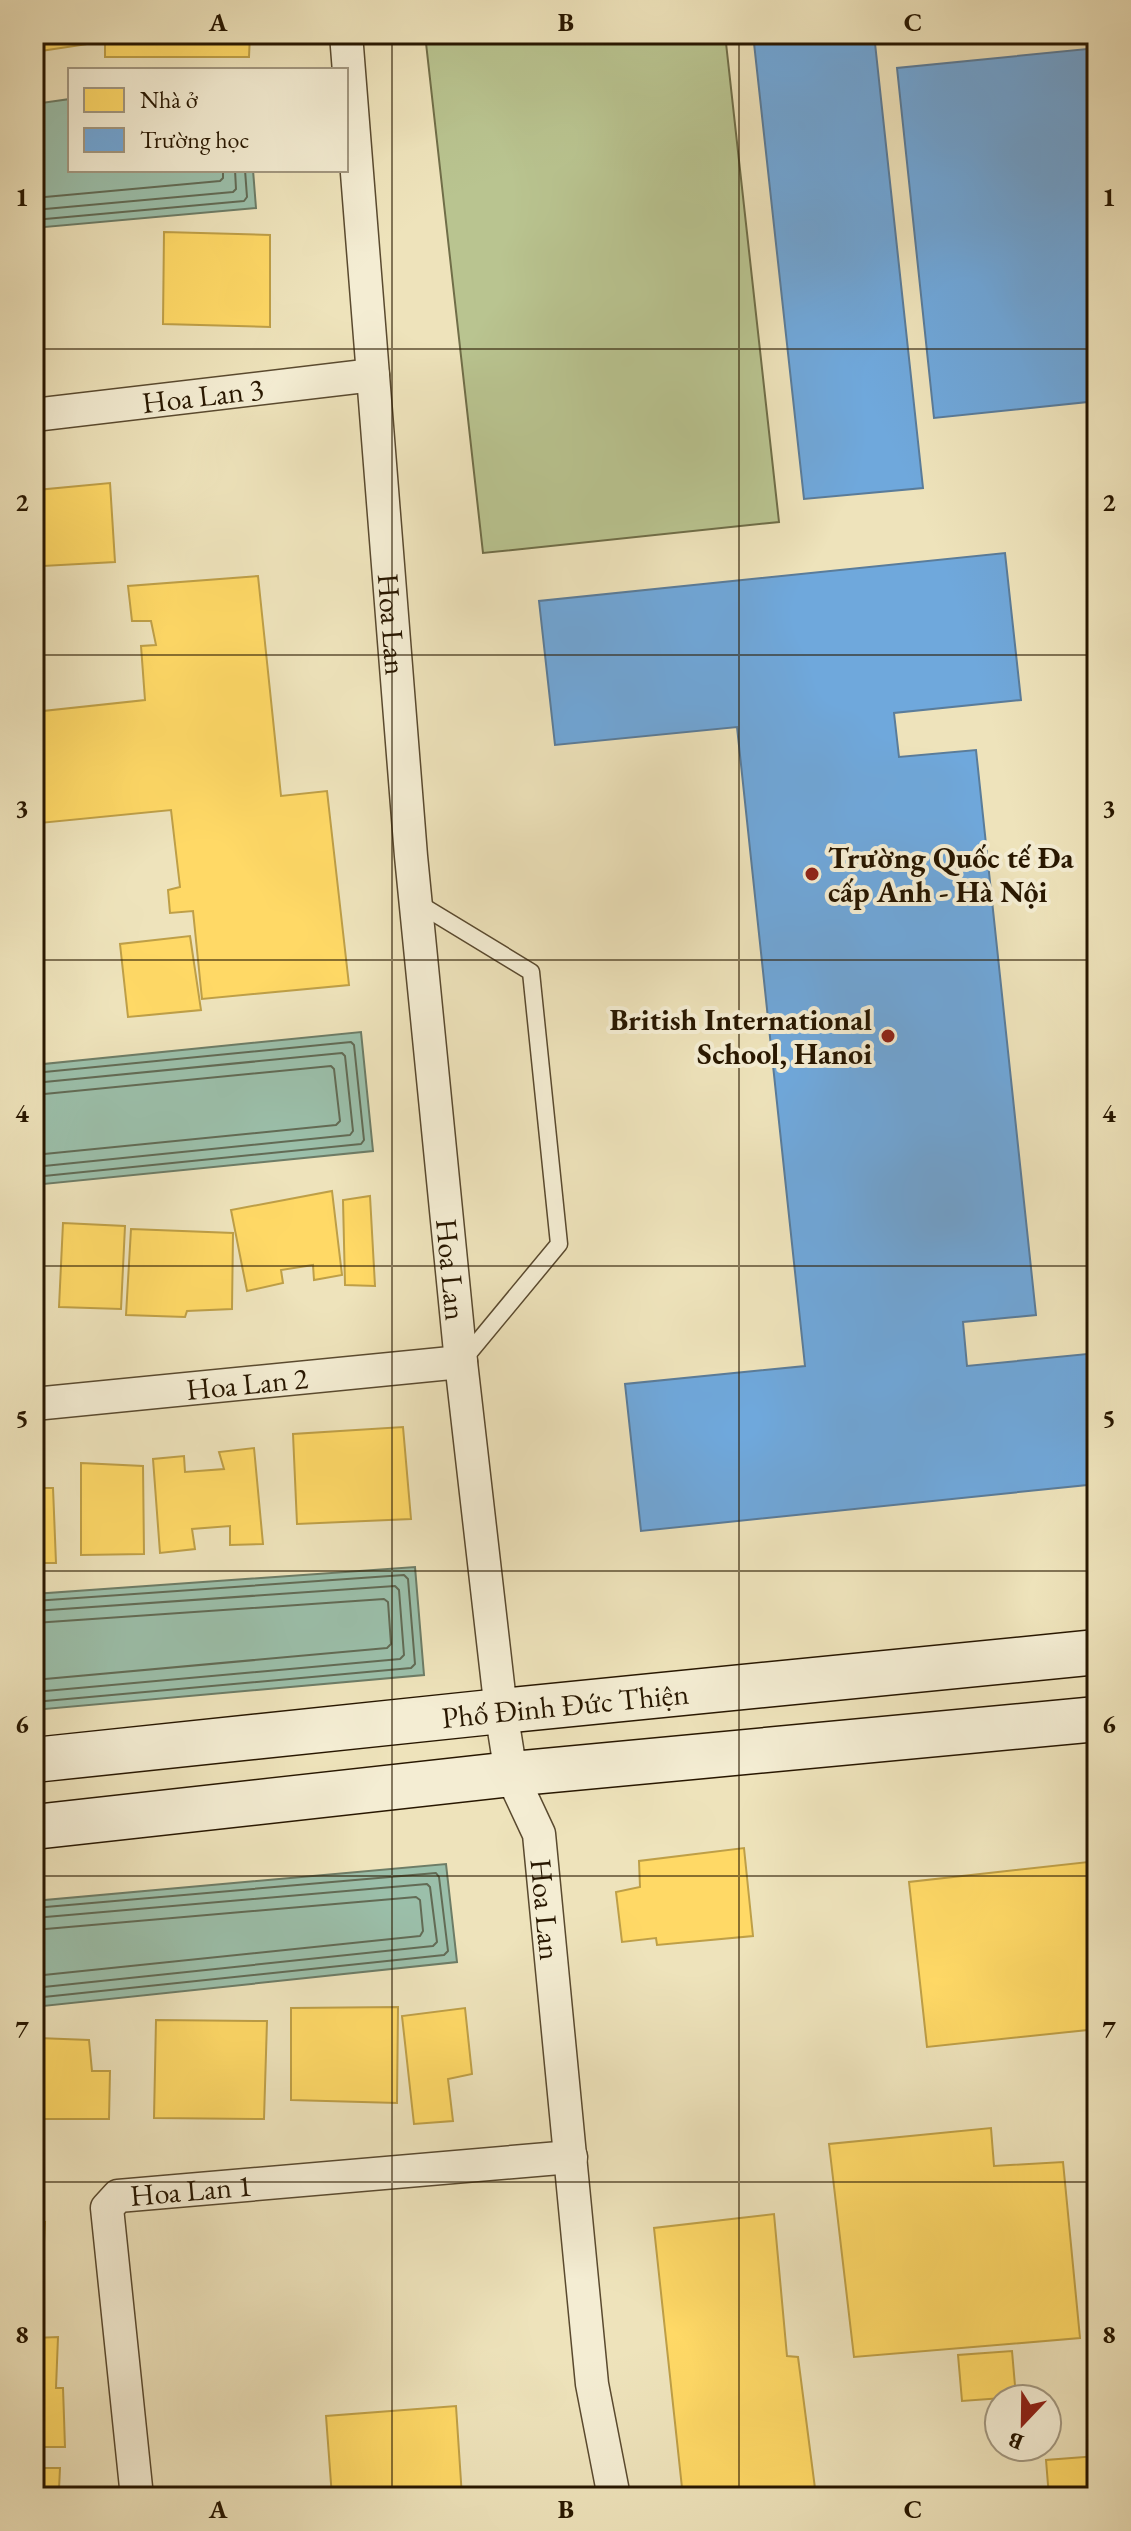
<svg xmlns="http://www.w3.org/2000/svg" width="1131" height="2531" font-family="'EB Garamond',serif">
<rect width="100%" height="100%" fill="#eee3bb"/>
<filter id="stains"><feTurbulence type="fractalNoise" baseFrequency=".0025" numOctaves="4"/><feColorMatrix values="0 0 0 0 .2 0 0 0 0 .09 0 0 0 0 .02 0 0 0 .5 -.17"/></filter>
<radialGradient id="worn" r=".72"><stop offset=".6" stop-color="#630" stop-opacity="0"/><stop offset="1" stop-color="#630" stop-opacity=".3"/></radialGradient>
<polygon fill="#b9c490" stroke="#706e48" stroke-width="2" points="425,34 725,34 779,522 483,553"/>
<g fill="#9bbfaa" stroke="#6d7c66" stroke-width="2">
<polygon points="70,99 70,170 253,170 256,208 34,228 34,104"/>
<polygon points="361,1032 373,1151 34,1185 34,1065"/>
<polygon points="415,1567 424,1675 34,1710 34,1594"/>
<polygon points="446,1864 457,1962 34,2007 34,1901"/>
</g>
<g fill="#ffd966" stroke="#be9f47" stroke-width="2">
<polygon points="34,34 100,34 101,42 34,52"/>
<polygon points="105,34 250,34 249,57 105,57"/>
<polygon points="164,232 270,235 270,327 163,324"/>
<polygon points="110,483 115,562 43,566 37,490"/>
<polygon points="34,504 35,504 42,570 34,570"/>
<polygon points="258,576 281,796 327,791 349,985 202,999 193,911 170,913 168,890 180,887 171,810 40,823 34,768 34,712 145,700 141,646 156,645 151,621 132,621 128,586"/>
<polygon points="190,936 201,1010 128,1017 120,944"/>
<polygon points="332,1191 342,1275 314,1280 313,1265 281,1270 283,1283 247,1291 231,1210"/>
<polygon points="370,1196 375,1286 345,1285 343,1200"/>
<polygon points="63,1223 125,1226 121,1309 59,1307"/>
<polygon points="131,1229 233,1233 232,1309 187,1311 185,1317 126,1315"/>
<polygon points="403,1427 411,1519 297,1524 293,1434"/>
<polygon points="254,1448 263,1544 230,1545 230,1526 192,1529 195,1549 160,1553 153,1459 184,1456 185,1472 224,1469 219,1452"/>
<polygon points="81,1463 143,1466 144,1554 81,1555"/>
<polygon points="34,1488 53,1488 56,1563 34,1563"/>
<polygon points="744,1848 753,1936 657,1945 656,1938 622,1942 616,1892 640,1887 639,1861"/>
<polygon points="1097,1861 1097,2029 927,2047 909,1882"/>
<polygon points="398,2007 397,2103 291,2100 291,2008"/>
<polygon points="465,2008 472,2074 448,2079 453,2121 414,2124 402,2016"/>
<polygon points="156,2020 267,2021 264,2119 154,2118"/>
<polygon points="38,2038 89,2040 92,2071 110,2071 109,2119 38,2119"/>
<polygon points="991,2128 994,2166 1063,2162 1080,2338 854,2357 829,2144"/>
<polygon points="774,2214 787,2356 798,2357 816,2496 683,2497 654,2228"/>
<polygon points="34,2222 45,2222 41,2305 34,2305"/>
<polygon points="58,2337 56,2388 63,2388 65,2447 34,2447 34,2338"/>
<polygon points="1012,2351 1016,2397 962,2401 958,2355"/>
<polygon points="456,2406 462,2497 332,2497 326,2416"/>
<polygon points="1097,2456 1097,2497 1049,2497 1046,2460"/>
<polygon points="34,2468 60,2468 59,2489 34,2490"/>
</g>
<g fill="#6fa8dc" stroke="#5a7c9a" stroke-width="2">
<polygon points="753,34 874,34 923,488 804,499"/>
<polygon points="1097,48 1097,401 934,418 897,68"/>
<polygon points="1005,553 1021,700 894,713 899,757 976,750 1036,1315 963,1322 967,1366 1087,1354 1097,1446 1097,1484 641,1531 625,1384 805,1366 737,727 555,745 539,601"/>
</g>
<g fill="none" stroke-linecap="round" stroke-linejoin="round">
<g stroke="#626b55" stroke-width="2">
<polyline points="34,198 220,181 223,178 223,170"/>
<polyline points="34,210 233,192 236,189 235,170"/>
<polyline points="34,220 244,201 247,197 245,170"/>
<polyline points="34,1073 351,1042 354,1045 364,1140 361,1144 34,1177"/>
<polyline points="34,1083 342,1053 345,1056 353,1131 350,1135 34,1167"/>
<polyline points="34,1095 331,1066 334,1069 340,1121 336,1125 34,1155"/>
<polyline points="34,1601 404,1575 408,1579 415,1664 411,1668 34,1702"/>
<polyline points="34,1611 395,1586 399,1590 404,1655 400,1659 34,1692"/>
<polyline points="34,1623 384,1599 388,1602 391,1644 387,1648 34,1680"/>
<polyline points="34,1908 436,1873 439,1877 448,1951 444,1955 34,1998"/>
<polyline points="34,1918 427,1884 430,1887 437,1942 433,1946 34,1988"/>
<polyline points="34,1930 416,1897 420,1900 423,1931 420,1936 34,1976"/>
</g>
<defs>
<polyline id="lane" points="416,902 531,972 559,1244 463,1360"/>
<g id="street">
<path id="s1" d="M346,34L411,856L461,1362L501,1711L511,1774L539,1834L592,2384L614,2497"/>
<path id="s2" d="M34,415L373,375"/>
<path id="s3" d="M34,1404L461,1362"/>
<path id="s4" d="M137,2497L107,2208L118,2196L571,2157"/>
</g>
<g id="secondary">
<path id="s5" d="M34,1760L501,1711L1097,1652"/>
<polyline points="34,1827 511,1774 1097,1719"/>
</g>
</defs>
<use href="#lane" stroke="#5a4a2f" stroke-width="19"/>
<use href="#street" stroke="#5a4a2f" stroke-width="35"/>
<use href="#secondary" stroke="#281700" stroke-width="47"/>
<use href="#lane" stroke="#f4edd3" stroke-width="16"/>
<use href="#street" stroke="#f4edd3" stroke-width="32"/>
<use href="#secondary" stroke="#f4edd3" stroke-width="44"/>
</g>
<path fill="none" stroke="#281700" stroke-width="2" stroke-opacity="0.55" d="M392,34V2497M739,34V2497M34,349H1097M34,655H1097M34,960H1097M34,1266H1097M34,1571H1097M34,1876H1097M34,2182H1097"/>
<g fill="#8f2418" stroke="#f4edd3" stroke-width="3">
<circle cx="812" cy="874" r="8"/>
<circle cx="888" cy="1036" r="8"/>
</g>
<g text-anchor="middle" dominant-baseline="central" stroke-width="8" stroke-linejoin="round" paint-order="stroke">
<g font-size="30" fill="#281700" stroke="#f4edd3">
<text stroke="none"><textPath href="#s2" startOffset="170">Hoa Lan 3</textPath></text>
<text stroke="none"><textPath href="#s1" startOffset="592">Hoa Lan</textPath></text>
<text stroke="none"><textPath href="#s1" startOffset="1240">Hoa Lan</textPath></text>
<text stroke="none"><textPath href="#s3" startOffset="214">Hoa Lan 2</textPath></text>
<text stroke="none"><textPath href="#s5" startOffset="534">Phố Đinh Đức Thiện</textPath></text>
<text stroke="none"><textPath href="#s1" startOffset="1890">Hoa Lan</textPath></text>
<text stroke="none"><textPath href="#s4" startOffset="380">Hoa Lan 1</textPath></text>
</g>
<g font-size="30" font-weight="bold" fill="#281700" stroke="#f4edd3" text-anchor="start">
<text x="828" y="857">Trường Quốc tế Đa<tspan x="828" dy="34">cấp Anh - Hà Nội</tspan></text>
<text x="872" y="1019" text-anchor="end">British International<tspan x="872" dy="34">School, Hanoi</tspan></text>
</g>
</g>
<rect width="1131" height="2531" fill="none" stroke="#eee3bb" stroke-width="88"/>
<rect x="68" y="68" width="280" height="104" fill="#f4edd3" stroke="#a2977f" stroke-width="2"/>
<rect x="84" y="88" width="40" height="24" fill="#ffd966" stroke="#a2977f" stroke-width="2"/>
<text x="140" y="108" font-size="24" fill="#281700">Nhà ở</text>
<rect x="84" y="128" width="40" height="24" fill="#6fa8dc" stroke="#a2977f" stroke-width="2"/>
<text x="140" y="148" font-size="24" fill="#281700">Trường học</text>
<g transform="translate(1023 2423) rotate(202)"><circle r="38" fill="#f4edd3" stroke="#a2977f" stroke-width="2"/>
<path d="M0-6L14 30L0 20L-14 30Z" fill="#8f2418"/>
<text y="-12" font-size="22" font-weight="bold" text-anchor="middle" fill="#281700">B</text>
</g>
<rect x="44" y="44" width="1043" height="2443" fill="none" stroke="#281700" stroke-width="3"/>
<g font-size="26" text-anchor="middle" font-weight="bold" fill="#281700">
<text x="218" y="31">A</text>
<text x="566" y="31">B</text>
<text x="913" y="31">C</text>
<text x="22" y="206">1</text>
<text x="1109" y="206">1</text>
<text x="22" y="511">2</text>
<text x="1109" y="511">2</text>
<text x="22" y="817">3</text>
<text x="1109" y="817">3</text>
<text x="22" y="1122">4</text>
<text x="1109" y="1122">4</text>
<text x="22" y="1427">5</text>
<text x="1109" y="1427">5</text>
<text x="22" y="1733">6</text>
<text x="1109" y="1733">6</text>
<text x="22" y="2038">7</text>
<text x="1109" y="2038">7</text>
<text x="22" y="2343">8</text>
<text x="1109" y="2343">8</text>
<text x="218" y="2518">A</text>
<text x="566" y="2518">B</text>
<text x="913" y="2518">C</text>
</g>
<rect width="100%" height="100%" filter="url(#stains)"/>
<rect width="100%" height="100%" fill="url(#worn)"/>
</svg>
